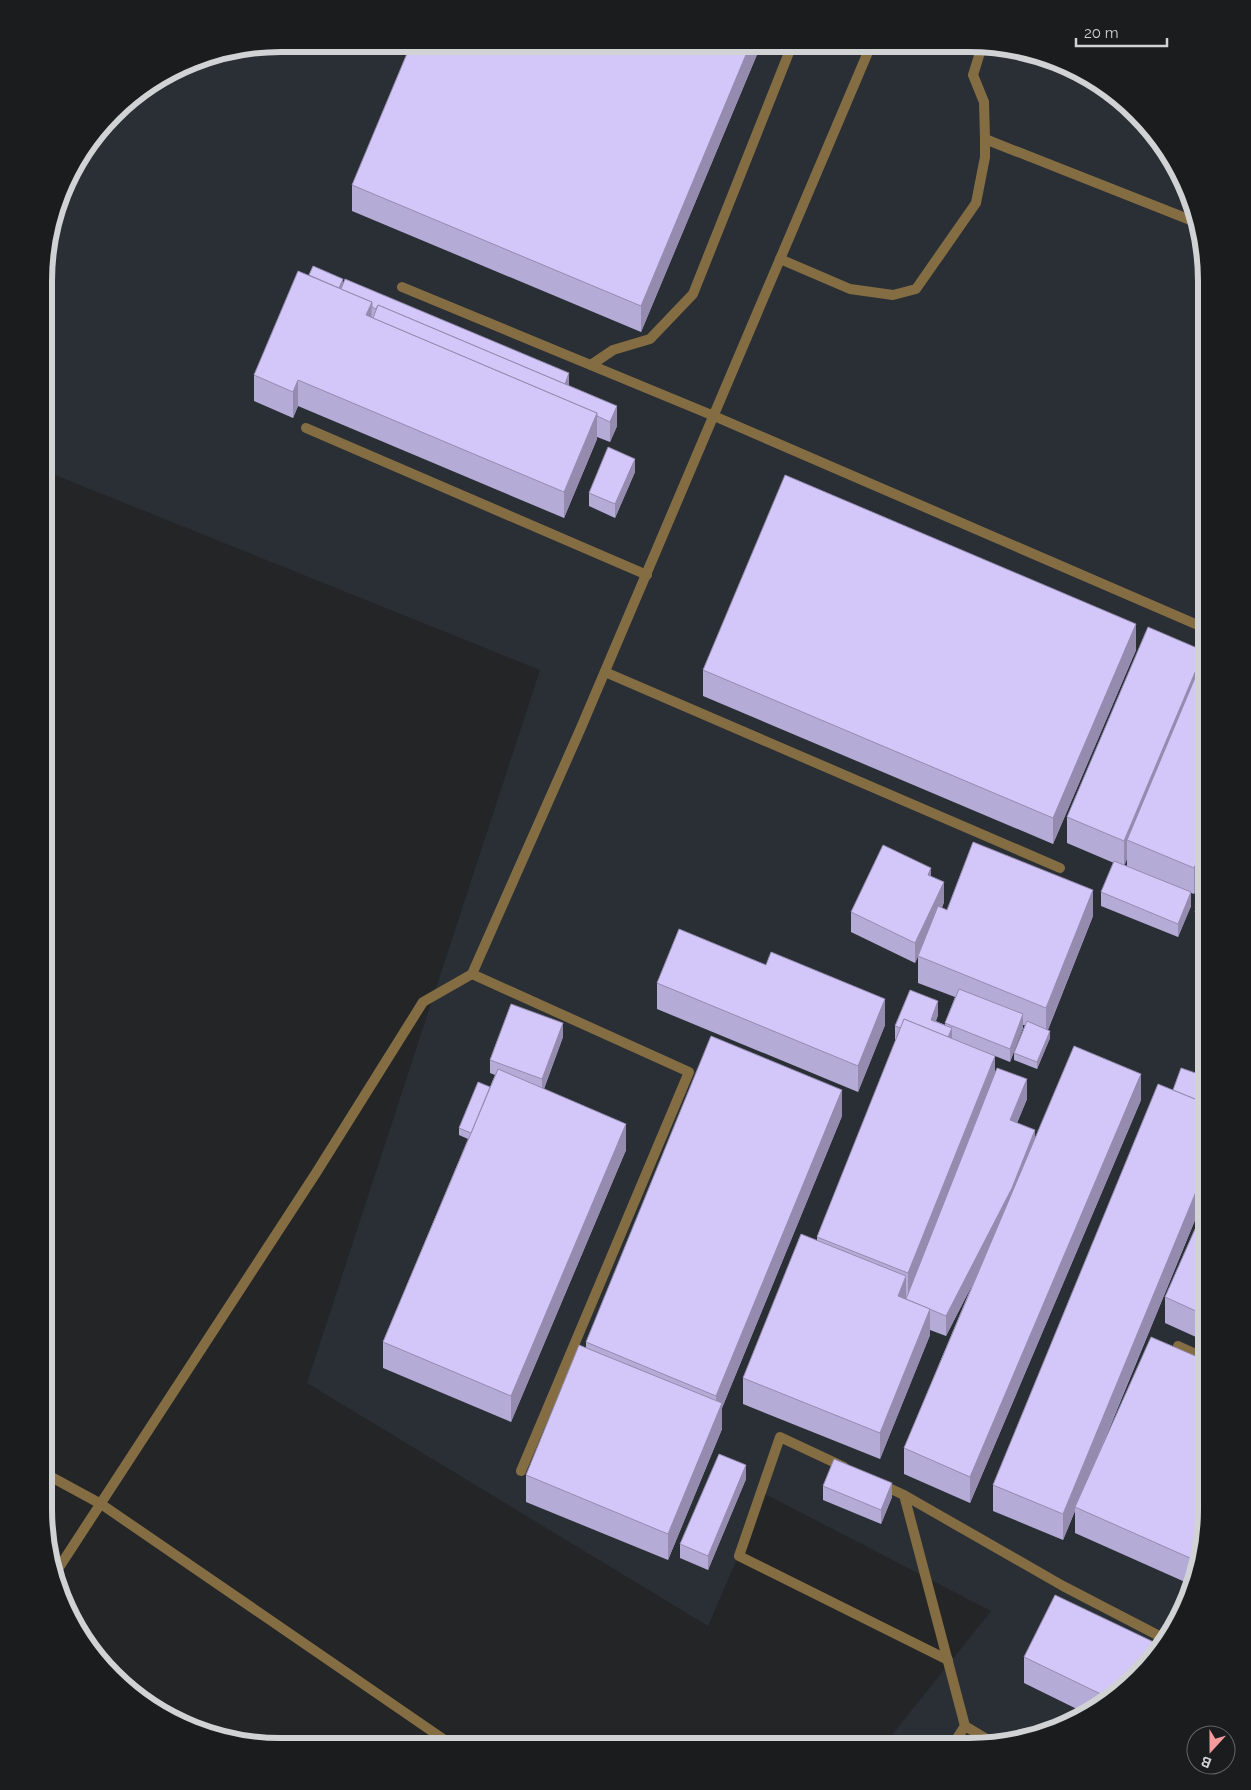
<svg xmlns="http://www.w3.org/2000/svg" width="1251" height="1790" font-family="Raleway,sans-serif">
<rect width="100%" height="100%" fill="#242527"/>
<polygon fill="#292f35" points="282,44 1001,46 1060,62 1114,93 1183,177 1207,281 1207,1524 1195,1585 1167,1641 1126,1687 1074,1722 970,1746 883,1746 991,1611 765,1494 708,1626 307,1383 540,670 55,475 45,498 46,250 75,163 125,103 205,56"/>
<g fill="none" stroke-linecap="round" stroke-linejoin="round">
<g stroke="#846d42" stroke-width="10">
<polyline points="985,139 1193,221"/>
<polyline points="780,259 850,289 893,295 916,289 976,203 985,157 985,139 984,102 973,75 982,46"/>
<polyline points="402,287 714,416 1207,629"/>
<polyline points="591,365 613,350 650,339 693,294 792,45"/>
<polyline points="306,428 647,575"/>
<polyline points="605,672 1060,868"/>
<polyline points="472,974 689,1072 521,1471"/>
<polyline points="1178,1346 1207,1359"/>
<polyline points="844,1467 780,1437 739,1556 948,1660"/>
<polyline points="880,1484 904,1495"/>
<polyline points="965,1726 904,1495 1063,1586 1167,1640"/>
</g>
<g stroke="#846d42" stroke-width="10">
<polyline points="44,1473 101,1504 452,1745"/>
<polyline points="58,1569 316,1173 423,1002 472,974 580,730 871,45"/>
<polyline points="952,1746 965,1726 990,1741"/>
</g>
</g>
<g fill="#b5abd7" fill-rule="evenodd">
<polygon points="761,45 641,332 352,211 352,185"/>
<polygon points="309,275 343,283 569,386 617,426 610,442 597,437 597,439 564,518 298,406 293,418 254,401 254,375"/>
<polygon points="635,472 615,518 589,506 589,493"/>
<polygon points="1136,650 1053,844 703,696 703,670"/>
<path d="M1207,655V863L1194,894L1191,893V906L1178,937L1101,906V892L1114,863L1067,843V817L1204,656ZM1127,859V866L1124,865Z"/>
<polygon points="931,876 944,902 942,908 947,910 1093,916 1048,1030 1050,1038 1037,1069 1014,1060 1014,1053 1025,1025 1023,1025 1023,1028 1010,1062 995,1056 995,1073 1027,1099 1017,1123 1035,1138 1141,1100 970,1503 904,1474 904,1448 973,1283 946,1336 930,1330 930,1335 880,1459 743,1404 743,1378 817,1241 817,1237 896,1040 895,1039 895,1026 938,1015 936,1021 945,1025 945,1023 955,997 918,983 918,956 915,963 851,932 851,912"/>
<polygon points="1207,883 1207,944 1195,938 1195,912"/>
<polygon points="657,983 885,1025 858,1092 657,1009"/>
<polygon points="563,1037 544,1089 626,1150 511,1422 383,1368 383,1342 468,1139 459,1135 459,1128 490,1087 495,1075 490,1073 490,1060"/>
<polygon points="1207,1077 1207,1191 1094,1466 1207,1524 1194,1586 1075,1533 1075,1511 1063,1540 993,1511 993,1485 1173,1090"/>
<polygon points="842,1116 722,1408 722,1429 668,1560 526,1502 526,1475 586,1348 586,1342"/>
<polygon points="1207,1234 1207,1342 1165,1323 1165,1297"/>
<polygon points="746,1479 708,1570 680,1558 680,1544"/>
<polygon points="823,1486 892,1497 881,1524 823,1500"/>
<polygon points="1024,1657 1126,1687 1087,1714 1024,1683"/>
</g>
<g fill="#948baf">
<polygon points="750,45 761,45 641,332 641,306"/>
<polygon points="343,279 343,286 334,300"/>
<polygon points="372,302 371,328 366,315"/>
<polygon points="569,373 569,386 563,388"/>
<polygon points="298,380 298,406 293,418 293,392"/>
<polygon points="617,406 617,426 610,442 610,422"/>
<polygon points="597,413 597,439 564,518 564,492"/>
<polygon points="635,459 635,472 615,518 615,504"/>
<polygon points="1136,624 1136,650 1053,844 1053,818"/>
<polygon points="1204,651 1204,677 1127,840 1127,859 1124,867 1124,841"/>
<polygon points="1207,837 1207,863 1194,894 1194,868"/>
<polygon points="931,868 931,888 928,875"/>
<polygon points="944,882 944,902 915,963 915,943"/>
<polygon points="1093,890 1093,916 1046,1034 1046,1008"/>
<polygon points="1191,892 1191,906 1178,937 1178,924"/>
<polygon points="885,999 885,1025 858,1092 858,1066"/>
<polygon points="938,1001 938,1015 931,1033 931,1020"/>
<polygon points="1023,1014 1023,1028 1010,1062 1010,1049"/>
<polygon points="563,1023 563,1037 542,1093 542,1079"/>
<polygon points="952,1028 952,1042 945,1046"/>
<polygon points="1050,1031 1050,1038 1037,1069 1037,1062"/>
<polygon points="995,1056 995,1082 908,1300 908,1273"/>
<polygon points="1141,1074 1141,1100 970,1503 970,1477"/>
<polygon points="1027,1079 1027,1099 1010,1140 1010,1120"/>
<polygon points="842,1090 842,1116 722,1408 722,1429 668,1560 668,1534 716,1417 716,1396"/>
<polygon points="626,1124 626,1150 511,1422 511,1396"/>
<polygon points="1035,1130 1035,1150 1012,1208 946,1336 946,1316"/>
<polygon points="1207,1165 1207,1191 1076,1508 1075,1507 1075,1511 1063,1540 1063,1514"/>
<polygon points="906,1276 906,1303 898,1296"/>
<polygon points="930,1309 930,1335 880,1459 880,1433"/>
<polygon points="746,1465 746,1479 708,1570 708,1556"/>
<polygon points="892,1483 892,1497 881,1524 881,1510"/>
</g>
<g fill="#d3c7fa" stroke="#948baf">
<polygon points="411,44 750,45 641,306 352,185"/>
<polygon points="313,266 343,279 339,288 309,275"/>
<polygon points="298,271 372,302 366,315 597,413 564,492 298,380 293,392 254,375"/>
<polygon points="345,279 569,373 565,384 378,305 376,309 372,307 372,302 341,289"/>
<polygon points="378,305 617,406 610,422 597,416 597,413 373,318"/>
<polygon points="608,447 635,459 615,504 589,493"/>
<polygon points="785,475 1136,624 1053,818 703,670"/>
<polygon points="1148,627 1204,651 1124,841 1067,817"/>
<polygon points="1205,654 1207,655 1207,837 1194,868 1127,840"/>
<polygon points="973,842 1093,890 1046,1008 918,956 938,906 947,910"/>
<polygon points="883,845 931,868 928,875 944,882 915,943 851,912"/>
<polygon points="1114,861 1191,892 1178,924 1101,892"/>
<polygon points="1207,883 1207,917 1195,912"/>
<polygon points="679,929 766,965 771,952 885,999 858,1066 657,983"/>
<polygon points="959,989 1023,1014 1010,1049 945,1023"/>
<polygon points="910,990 938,1001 931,1020 952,1028 948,1037 904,1019 901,1028 895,1026"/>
<polygon points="511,1004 563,1023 542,1079 490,1060"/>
<polygon points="904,1019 995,1056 908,1273 817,1237"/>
<polygon points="1027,1021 1050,1031 1037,1062 1014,1053"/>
<polygon points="711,1036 842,1090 716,1396 586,1342"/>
<polygon points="1074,1046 1141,1074 970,1477 904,1448"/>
<polygon points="997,1068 1027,1079 1010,1120 1035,1130 1012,1188 946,1316 906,1299"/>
<polygon points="1181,1068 1207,1077 1207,1104 1173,1090"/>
<polygon points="498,1069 626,1124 511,1396 383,1342"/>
<polygon points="478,1082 490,1087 471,1133 459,1128"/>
<polygon points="1158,1084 1207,1104 1207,1165 1063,1514 993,1485"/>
<polygon points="1195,1229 1207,1234 1207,1316 1165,1297"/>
<polygon points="801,1234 906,1276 898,1296 930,1309 880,1433 743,1378"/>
<polygon points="1151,1337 1207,1361 1207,1524 1199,1562 1075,1507"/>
<polygon points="579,1345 722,1403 668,1534 526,1475"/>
<polygon points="719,1454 746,1465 708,1556 680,1544"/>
<polygon points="834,1459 892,1483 881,1510 823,1486"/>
<polygon points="1055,1595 1162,1646 1126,1687 1109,1698 1024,1657"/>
</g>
<path d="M0 0H1251V1790H0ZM281 52H969A229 229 0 0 1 1198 281V1509A229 229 0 0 1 969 1738H281A229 229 0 0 1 52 1509V281A229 229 0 0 1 281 52Z" fill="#1a1c1d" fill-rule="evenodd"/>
<path fill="none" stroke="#d1d2d4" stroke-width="6" d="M281 52H969A229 229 0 0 1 1198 281V1509A229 229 0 0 1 969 1738H281A229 229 0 0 1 52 1509V281A229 229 0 0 1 281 52Z"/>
<g transform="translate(1211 1750) rotate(201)"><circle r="24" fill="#1a1c1d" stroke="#636566"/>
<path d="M0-4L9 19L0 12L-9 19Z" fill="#f59b9d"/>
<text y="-8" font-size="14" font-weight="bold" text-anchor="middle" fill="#d1d2d4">B</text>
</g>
<path d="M1076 38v8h91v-8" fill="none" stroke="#d1d2d4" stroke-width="2.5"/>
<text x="1084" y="38" font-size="15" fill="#d1d2d4" stroke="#1a1c1d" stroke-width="4" paint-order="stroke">20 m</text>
</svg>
